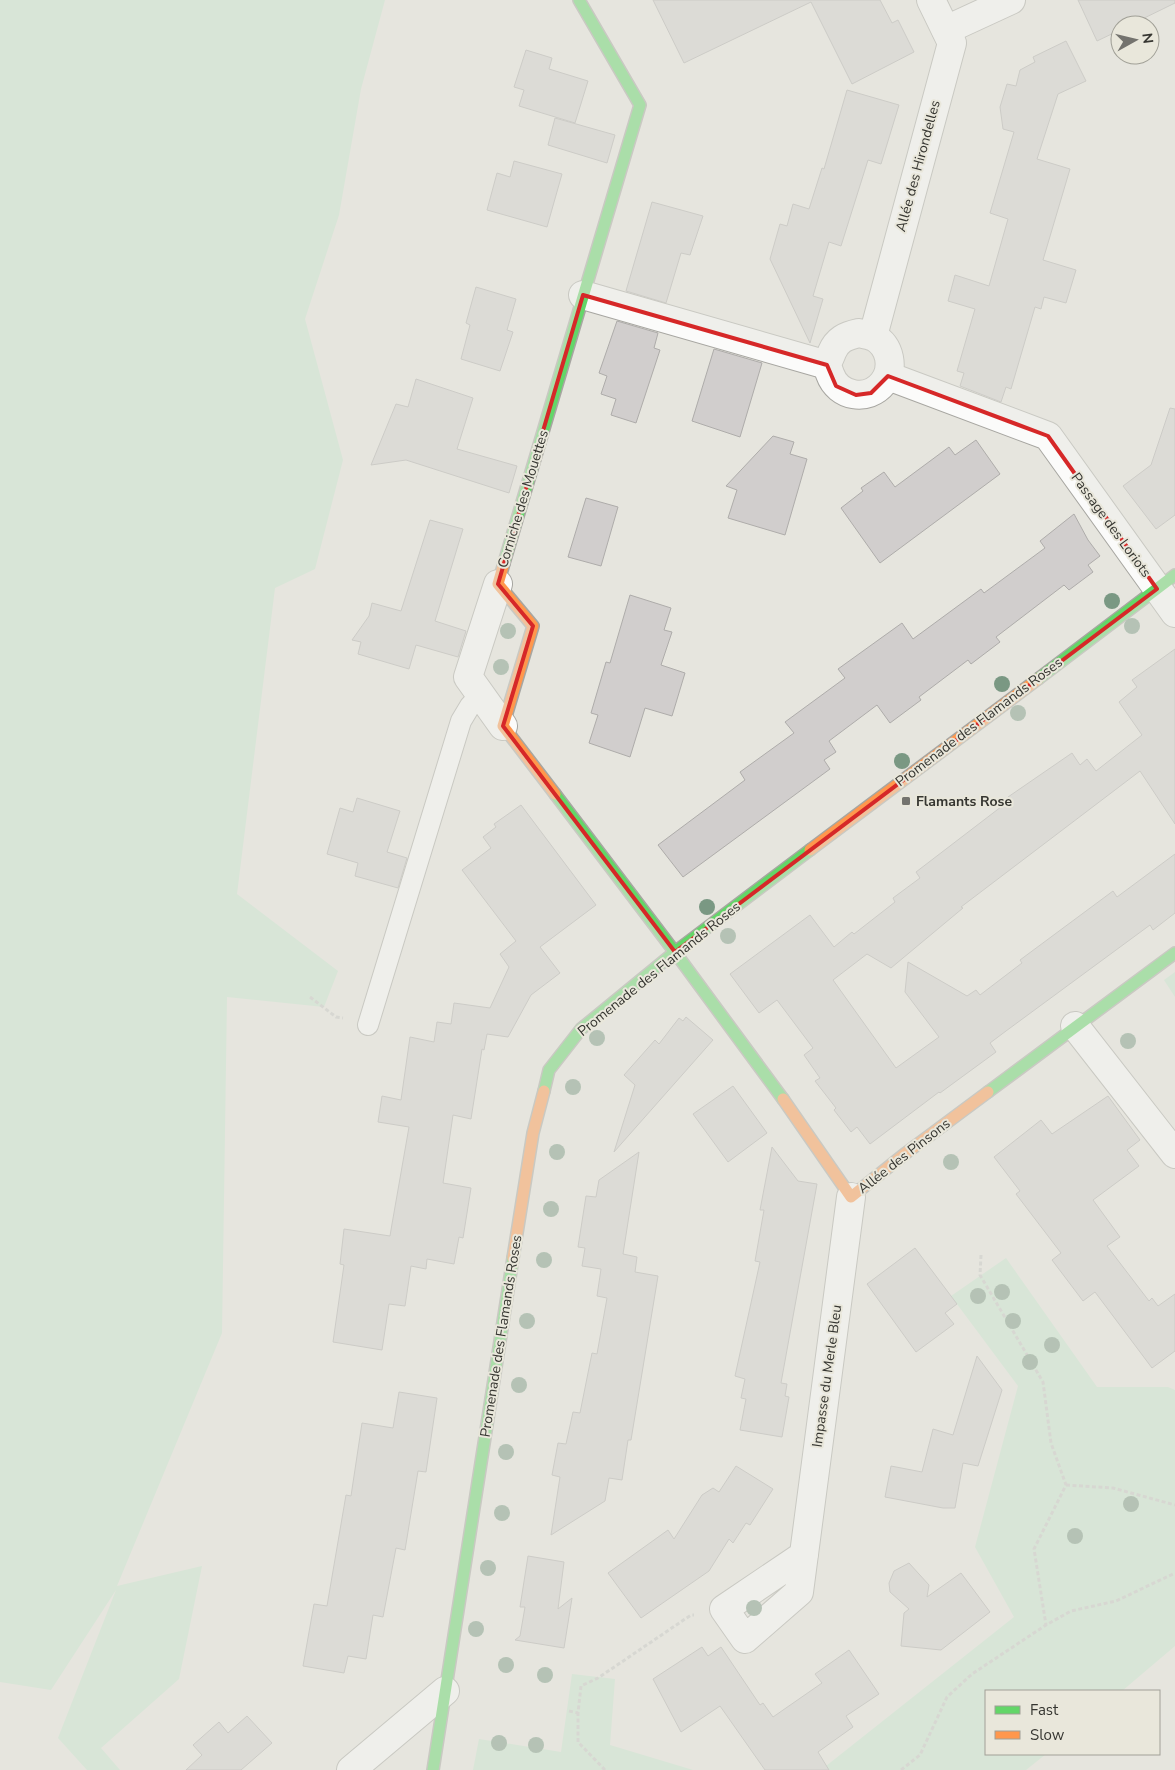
<svg xmlns="http://www.w3.org/2000/svg" width="1175" height="1770" font-family="'Nunito Sans',sans-serif">
<rect width="100%" height="100%" fill="#e6e5de"/>
<g fill="#c8e5ce">
<polygon points="0,0 385,0 361,89 339,215 305,319 343,460 315,569 275,588 237,894 338,971 324,1007 227,997 222,1333 117,1586 202,1566 179,1679 101,1748 120,1770 87,1770 58,1738 116,1590 51,1690 0,1682"/>
<polygon points="1175,972 1175,997 1164,980"/>
<polygon points="1006,1258 1097,1387 1168,1387 1175,1390 1175,1646 1122,1691 986,1691 986,1754 1046,1754 1026,1770 821,1770 1014,1617 975,1547 1018,1386 951,1296"/>
<polygon points="572,1674 615,1679 610,1745 693,1770 473,1770 479,1739 561,1752"/>
</g>
<g fill="#d1cecd" stroke="#aeacaa">
<polygon points="653,0 880,0 892,23 898,20 914,52 852,84 811,2 684,63"/>
<polygon points="1078,0 1175,0 1175,3 1130,25 1120,25 1120,30 1097,41"/>
<polygon points="1066,41 1086,81 1058,94 1037,159 1070,169 1043,260 1076,270 1066,303 1044,297 1041,309 1035,307 1011,389 1006,387 1001,402 960,386 964,373 957,371 975,309 948,301 955,275 989,286 1008,219 990,213 1014,132 1003,129 1000,107 1007,84 1016,86 1020,70 1035,62 1033,57"/>
<polygon points="526,50 552,58 549,69 588,81 575,123 519,106 524,90 514,87"/>
<polygon points="847,90 899,105 881,164 868,160 841,246 829,242 813,296 823,299 810,343 770,259 780,224 787,226 793,204 809,209 822,168 824,169"/>
<polygon points="555,118 615,135 607,163 548,145"/>
<polygon points="514,161 562,174 547,227 487,210 497,173 510,177"/>
<polygon points="652,202 703,216 690,255 681,253 666,303 626,291"/>
<polygon points="476,287 516,299 507,330 513,332 500,371 461,359 470,325 466,323"/>
<polygon points="617,321 658,333 654,348 660,350 636,423 611,415 616,399 601,394 607,376 599,373"/>
<polygon points="714,349 762,363 740,437 692,421"/>
<polygon points="416,379 473,398 457,449 517,466 509,493 406,460 371,465 396,404 408,407"/>
<polygon points="1170,408 1175,409 1175,515 1156,529 1123,486 1151,465"/>
<polygon points="773,436 794,442 790,454 807,459 785,535 728,518 737,490 726,486"/>
<polygon points="976,440 1000,474 880,563 841,508 863,491 861,488 884,472 895,487 949,447 955,455"/>
<polygon points="586,498 618,507 601,566 568,557"/>
<polygon points="1074,514 1088,540 1100,556 1088,565 1093,572 1069,590 1064,585 996,637 1000,642 971,664 968,660 919,697 921,700 890,723 877,705 829,741 836,752 824,760 830,769 683,877 658,845 745,780 740,772 794,733 785,722 845,678 838,669 902,623 913,639 981,589 984,593 1045,548 1040,541"/>
<polygon points="430,520 463,529 435,621 466,631 458,657 416,645 409,669 358,654 361,642 352,640 369,616 372,603 401,611"/>
<polygon points="630,595 671,608 664,630 672,632 661,665 685,673 672,716 645,708 630,757 589,743 598,715 591,713 606,662 610,663"/>
<polygon points="1175,649 1175,824 1140,771 961,907 963,908 891,968 867,954 833,980 896,1068 939,1037 905,992 908,962 967,996 976,990 980,995 1022,963 1020,960 1113,891 1117,897 1175,854 1175,913 1153,930 1150,925 1006,1031 990,1043 996,1052 940,1093 939,1092 870,1144 857,1127 851,1132 834,1110 836,1108 815,1081 820,1078 804,1055 813,1048 777,1000 759,1013 730,974 810,915 834,947 852,932 854,934 895,902 893,898 920,878 916,872 1010,800 1008,797 1072,753 1080,765 1087,759 1096,771 1142,735 1119,702 1137,687 1132,680"/>
<polygon points="357,798 400,811 387,852 407,858 398,888 355,876 358,863 327,854 340,808 353,812"/>
<polygon points="521,805 596,905 540,947 560,973 531,995 508,1037 487,1034 484,1050 482,1049 471,1119 453,1115 443,1183 471,1188 463,1238 459,1237 454,1264 427,1259 426,1269 411,1266 405,1306 389,1304 382,1350 333,1342 344,1265 340,1264 344,1229 390,1236 392,1224 409,1127 378,1122 382,1096 401,1100 410,1037 434,1042 437,1022 451,1024 454,1003 490,1008 509,967 500,954 516,941 462,870 491,848 483,837 496,827 494,824"/>
<polygon points="686,1017 713,1040 614,1152 635,1085 624,1075 655,1040 659,1044 679,1018 683,1021"/>
<polygon points="733,1086 767,1133 728,1162 693,1114"/>
<polygon points="1108,1096 1140,1140 1127,1150 1139,1166 1093,1200 1120,1237 1107,1246 1149,1301 1152,1298 1158,1306 1175,1294 1175,1351 1152,1368 1095,1292 1083,1301 1052,1260 1061,1253 1016,1194 1020,1191 994,1157 1041,1120 1052,1134"/>
<polygon points="772,1147 798,1181 817,1184 781,1383 787,1384 785,1396 789,1397 782,1437 740,1430 746,1399 741,1398 745,1379 735,1376 760,1262 755,1261 764,1210 760,1210"/>
<polygon points="639,1152 623,1254 637,1257 635,1272 658,1276 631,1440 628,1440 622,1480 609,1478 605,1501 551,1535 560,1477 552,1475 558,1443 566,1444 573,1412 580,1413 592,1353 597,1354 607,1298 597,1296 601,1269 582,1266 585,1248 578,1247 586,1196 596,1197 599,1180"/>
<polygon points="915,1248 957,1304 945,1313 954,1324 916,1352 867,1284"/>
<polygon points="977,1356 1002,1390 978,1466 963,1463 955,1508 943,1508 885,1497 891,1466 922,1472 933,1429 953,1435"/>
<polygon points="399,1392 437,1398 426,1472 418,1471 405,1550 396,1548 383,1617 373,1615 366,1659 348,1656 344,1673 303,1666 314,1604 327,1606 346,1495 351,1496 362,1423 393,1428"/>
<polygon points="736,1466 773,1489 750,1525 746,1523 733,1543 729,1539 709,1571 641,1618 608,1573 668,1530 674,1539 702,1495 713,1488 719,1492"/>
<polygon points="528,1556 564,1562 558,1609 572,1598 564,1648 515,1640 520,1636 525,1607 520,1607"/>
<polygon points="909,1563 929,1585 927,1597 961,1573 990,1612 941,1650 901,1646 904,1613 909,1609 890,1592 889,1583 894,1571"/>
<polygon points="702,1647 708,1656 721,1647 760,1705 763,1703 773,1717 822,1683 815,1674 849,1650 879,1694 846,1716 853,1727 818,1752 829,1770 765,1770 720,1706 681,1732 653,1679"/>
<polygon points="247,1716 272,1743 241,1770 186,1770 202,1755 193,1745 219,1722 228,1733"/>
</g>
<g fill="none" stroke-linecap="round" stroke-linejoin="round">
<defs>
<polyline id="lane" points="368,1025 461,721 470,706 480,695"/>
<g id="street">
<polyline points="946,30 1011,0"/>
<polyline points="583,295 827,365"/>
<path d="M859,333C863,334 869,335 874,337C890,346 895,368 883,383C868,402 838,397 830,374C829,371 827,367 828,363C828,360 831,356 832,352C837,340 845,336 859,333Z"/>
<polyline points="873,336 952,43 931,0"/>
<polyline points="888,376 1048,436 1175,613"/>
<polyline points="498,584 468,677 503,726"/>
<polyline points="1075,1026 1175,1154"/>
<polyline points="804,1555 724,1609 745,1639 799,1592 851,1197"/>
<polyline points="351,1770 445,1691"/>
</g>
<g id="fast">
<polyline points="504,563 640,105 579,0"/>
<polyline points="1038,679 1175,575"/>
<polyline points="555,794 680,959 783,1099"/>
<polyline points="544,1091 549,1070 581,1029 675,952 810,850"/>
<polyline points="988,1092 1175,953"/>
<polyline points="433,1770 513,1258"/>
</g>
<g id="slow">
<polyline points="504,563 498,584 533,626 503,726 555,794"/>
<polyline points="810,850 1038,679"/>
<polyline points="783,1099 851,1197 906,1153 988,1092"/>
<polyline points="513,1258 533,1133 544,1091"/>
</g>
</defs>
<use href="#lane" stroke="#a7a6a1" stroke-width="22"/>
<use href="#street" stroke="#a7a6a1" stroke-width="30"/>
<use href="#fast" stroke="#a7a6a1" stroke-width="14"/>
<use href="#slow" stroke="#a7a6a1" stroke-width="14"/>
<g stroke="#c6c6c3" stroke-width="3" stroke-dasharray="4 2.5" stroke-linecap="butt">
<polyline points="310,997 336,1017 343,1018"/>
<polyline points="981,1255 980,1275 1043,1382 1051,1443 1066,1485 1034,1549 1046,1625"/>
<polyline points="1066,1485 1113,1488 1175,1505"/>
<polyline points="569,1711 578,1713"/>
<polyline points="605,1770 578,1742 578,1713 581,1686 598,1678 691,1615 694,1615"/>
<polyline points="901,1770 920,1755 947,1697 972,1674 1046,1625 1071,1611 1116,1601 1175,1573"/>
</g>
<use href="#lane" stroke="#fbfbfa" stroke-width="20"/>
<use href="#street" stroke="#fbfbfa" stroke-width="28"/>
<use href="#fast" stroke="#63d668" stroke-width="11"/>
<use href="#slow" stroke="#ff974d" stroke-width="11"/>
</g>
<g fill="#7a9883">
<circle cx="1112" cy="601" r="8"/>
<circle cx="1132" cy="626" r="8"/>
<circle cx="508" cy="631" r="8"/>
<circle cx="501" cy="667" r="8"/>
<circle cx="1002" cy="684" r="8"/>
<circle cx="1018" cy="713" r="8"/>
<circle cx="902" cy="761" r="8"/>
<circle cx="707" cy="907" r="8"/>
<circle cx="728" cy="936" r="8"/>
<circle cx="597" cy="1038" r="8"/>
<circle cx="1128" cy="1041" r="8"/>
<circle cx="573" cy="1087" r="8"/>
<circle cx="557" cy="1152" r="8"/>
<circle cx="951" cy="1162" r="8"/>
<circle cx="551" cy="1209" r="8"/>
<circle cx="544" cy="1260" r="8"/>
<circle cx="1002" cy="1292" r="8"/>
<circle cx="978" cy="1296" r="8"/>
<circle cx="527" cy="1321" r="8"/>
<circle cx="1013" cy="1321" r="8"/>
<circle cx="1052" cy="1345" r="8"/>
<circle cx="1030" cy="1362" r="8"/>
<circle cx="519" cy="1385" r="8"/>
<circle cx="506" cy="1452" r="8"/>
<circle cx="1131" cy="1504" r="8"/>
<circle cx="502" cy="1513" r="8"/>
<circle cx="1075" cy="1536" r="8"/>
<circle cx="488" cy="1568" r="8"/>
<circle cx="754" cy="1608" r="8"/>
<circle cx="476" cy="1629" r="8"/>
<circle cx="506" cy="1665" r="8"/>
<circle cx="545" cy="1675" r="8"/>
<circle cx="499" cy="1743" r="8"/>
<circle cx="536" cy="1745" r="8"/>
</g>
<path d="M0 0H1175V1770H0ZM583,295L827,365L836,386L856,395L871,393L888,376L1048,436L1157,589L675,952L503,726L533,626L498,584Z" fill="#e6e5de" fill-opacity=".55" fill-rule="evenodd"/>
<path fill="none" stroke="#d62828" stroke-width="4" stroke-linejoin="round" d="M583,295L827,365L836,386L856,395L871,393L888,376L1048,436L1157,589L675,952L503,726L533,626L498,584Z"/>
<rect fill="#74736e" stroke="#e9e7db" stroke-width="2" x="901" y="796" width="10" height="10" rx="2.5"/>
<g text-anchor="middle" dominant-baseline="central" stroke-width="4" stroke-linejoin="round" paint-order="stroke">
<g font-size="14" fill="#363631" stroke="#e9e7db">
<text transform="translate(918 166) rotate(-75)">Allée des Hirondelles</text>
<text transform="translate(523 499) rotate(-73)">Corniche des Mouettes</text>
<text transform="translate(1111 525) rotate(54)">Passage des Loriots</text>
<text transform="translate(979 722) rotate(-37)">Promenade des Flamands Roses</text>
<text transform="translate(659 969) rotate(-39)">Promenade des Flamands Roses</text>
<text transform="translate(904 1156) rotate(-38)">Allée des Pinsons</text>
<text transform="translate(501 1336) rotate(-81)">Promenade des Flamands Roses</text>
<text transform="translate(827 1376) rotate(-82)">Impasse du Merle Bleu</text>
</g>
<g font-size="14" font-weight="bold" fill="#363631" stroke="#e9e7db" text-anchor="start">
<text x="916" y="801">Flamants Rose</text>
</g>
</g>
<rect x="985" y="1690" width="175" height="65" fill="#e9e7db" stroke="#a1a097"/>
<rect x="995" y="1706" width="25" height="8" fill="#63d668" stroke="#a1a097"/>
<text x="1030" y="1715" font-size="15" fill="#363631">Fast</text>
<rect x="995" y="1731" width="25" height="8" fill="#ff974d" stroke="#a1a097"/>
<text x="1030" y="1740" font-size="15" fill="#363631">Slow</text>
<g transform="translate(1135 40) rotate(82)"><circle r="24" fill="#e9e7db" stroke="#a1a097"/>
<path d="M0-4L9 19L0 12L-9 19Z" fill="#74736e"/>
<text y="-8" font-size="14" font-weight="bold" text-anchor="middle" fill="#363631">N</text>
</g>
</svg>
